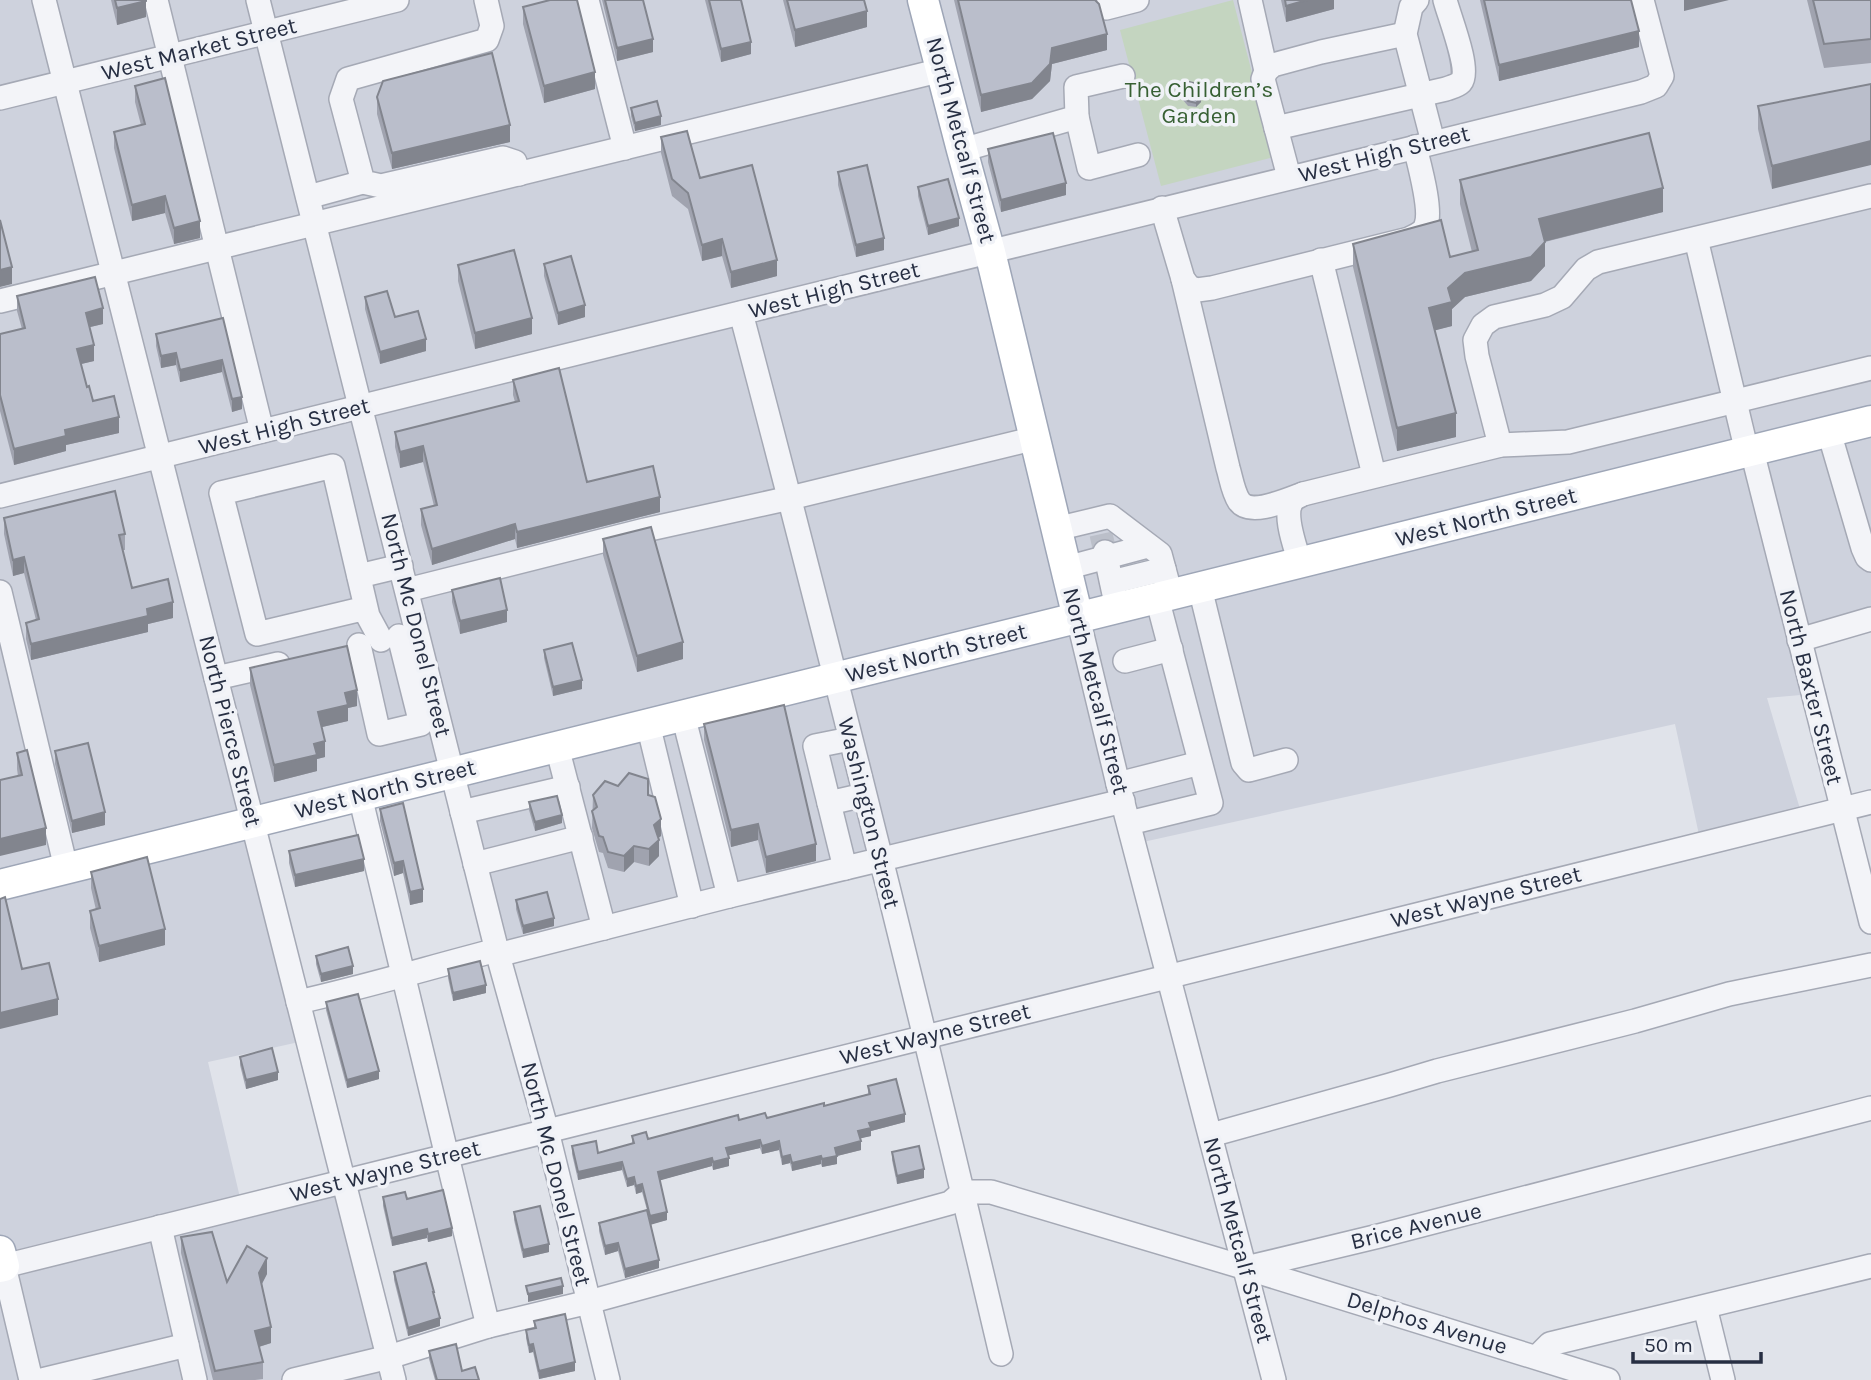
<svg xmlns="http://www.w3.org/2000/svg" width="1871" height="1380" font-family="Karla,sans-serif">
<rect width="100%" height="100%" fill="#e0e3ea"/>
<polygon fill="#ced2dd" points="0,0 1871,0 1871,619 1799,640 1812,694 1767,698 1803,819 1701,844 1675,724 1134,844 1124,804 498,955 452,773 253,822 308,1040 208,1062 242,1206 344,1181 394,1380 0,1380"/>
<polygon fill="#c4d5c0" points="1233,0 1274,157 1161,186 1120,30"/>
<g fill="none" stroke-linecap="round" stroke-linejoin="round">
<polyline stroke="#bbbfc9" stroke-width="23" stroke-dasharray="23 11" stroke-linecap="butt" points="1101,534 1105,552"/>
<defs>
<g id="minor">
<polyline points="44,0 394,1380"/>
<polyline points="156,0 262,431"/>
<polyline points="258,0 498,955 547,1131 608,1380"/>
<polyline points="486,0 492,26 487,40 348,79 341,99 363,182 381,186 503,158 515,162 519,174"/>
<polyline points="587,0 625,148"/>
<polyline points="1250,0 1266,71"/>
<polyline points="1417,0 1411,7 1405,34 1433,142"/>
<polyline points="1106,8 1137,0"/>
<polyline points="0,98 397,0"/>
<polyline points="1077,117 1089,168 1138,155"/>
<path d="M1276,128L1446,89C1451,87 1457,86 1461,82C1471,70 1449,16 1445,0"/>
<polyline points="962,150 1077,117 1076,87 1123,76"/>
<polyline points="1289,177 1263,79 1266,71 1273,65 1321,52 1405,34"/>
<polyline points="308,197 363,182"/>
<path d="M1162,208L1183,279L1189,287L1197,290L1212,288L1409,239C1416,235 1424,233 1426,225C1432,209 1419,164 1415,147"/>
<polyline points="1696,239 1747,452"/>
<polyline points="1321,260 1374,475"/>
<path d="M1183,279L1228,468C1231,478 1233,492 1239,501C1250,517 1289,499 1303,494"/>
<polyline points="0,301 942,70"/>
<path d="M741,313C832,658 919,1006 1001,1354"/>
<polyline points="1829,432 1863,548 1867,557 1871,560"/>
<polyline points="1500,445 1477,356 1475,340 1483,325 1494,317 1545,305 1562,297 1586,269 1598,262 1871,196"/>
<polyline points="1752,451 1871,922"/>
<path d="M0,496C547,361 1093,224 1641,92L1656,86L1662,76L1642,0"/>
<polyline points="1056,529 1110,516 1160,554 1171,595"/>
<polyline points="1105,552 1117,608"/>
<path d="M1300,563C1296,549 1282,513 1293,500C1296,497 1300,496 1303,494L1501,445L1568,442L1871,368"/>
<polyline points="1066,568 1148,546"/>
<polyline points="359,576 401,566"/>
<polyline points="1112,582 1164,569"/>
<polyline points="1200,588 1243,763 1249,770 1286,760"/>
<polyline points="407,590 645,530 790,498 1036,438"/>
<polyline points="0,592 66,868"/>
<polyline points="366,608 257,634 221,493 333,466 368,616 381,640"/>
<polyline points="1078,618 1118,784 1274,1380"/>
<polyline points="1799,640 1871,619"/>
<polyline points="359,645 379,734 421,724 399,636"/>
<polyline points="1125,661 1171,649"/>
<polyline points="216,678 278,664"/>
<polyline points="683,715 729,896"/>
<polyline points="648,724 692,906"/>
<polyline points="850,739 815,746 829,803 864,795"/>
<polyline points="557,747 604,928"/>
<polyline points="1118,784 1200,763"/>
<polyline points="360,796 488,1326"/>
<polyline points="829,803 845,868"/>
<polyline points="462,812 568,787"/>
<polyline points="1129,823 1211,803 1157,598"/>
<polyline points="475,864 581,837"/>
<polyline points="498,955 729,896 1123,801"/>
<path d="M298,1002C365,987 431,967 497,950"/>
<polyline points="1211,1135 1390,1085 1437,1071 1635,1021 1729,994 1871,965"/>
<polyline points="963,1192 991,1192 1246,1268 1379,1236 1871,1108"/>
<polyline points="160,1227 195,1380"/>
<polyline points="1246,1268 1608,1380"/>
<polyline points="1705,1307 1723,1380"/>
<polyline points="1537,1357 1550,1344 1871,1266"/>
<polyline points="31,1380 4,1266 1871,802"/>
<polyline points="42,1380 187,1345"/>
<polyline points="294,1380 389,1357 488,1326 589,1302 950,1203 963,1192"/>
</g>
<g id="major">
<polyline points="923,0 962,150 990,252 1078,618"/>
<polyline points="0,885 1871,421"/>
<polyline points="0,1251 4,1266 0,1267"/>
</g>
</defs>
<use href="#minor" stroke="#a5a9b5" stroke-width="26"/>
<use href="#major" stroke="#9ea6b7" stroke-width="33"/>
<use href="#minor" stroke="#f3f4f8" stroke-width="23"/>
<use href="#major" stroke="#fff" stroke-width="30"/>
</g>
<g fill="#a0a3af">
<polygon points="111,0 146,0 146,17 117,25"/>
<polygon points="602,0 643,0 653,52 617,61"/>
<polygon points="705,0 741,0 751,54 721,62"/>
<polygon points="783,0 864,0 867,27 795,47"/>
<polygon points="954,0 1095,0 1107,50 1052,64 1050,81 1032,99 981,112"/>
<polygon points="1281,0 1334,0 1334,9 1286,22"/>
<polygon points="1480,0 1631,0 1639,47 1499,81"/>
<polygon points="1807,0 1871,0 1871,63 1824,68"/>
<polygon points="523,7 595,89 544,103 523,24"/>
<polygon points="1871,84 1772,189 1758,129 1758,106"/>
<polygon points="135,86 200,238 174,244 165,213 132,221 114,148 114,132 141,125 135,102"/>
<polygon points="1182,87 1201,102 1196,107 1188,106 1183,100"/>
<polygon points="377,97 510,142 392,169 377,114"/>
<polygon points="631,108 661,125 635,131 631,116"/>
<polygon points="661,137 700,178 777,276 731,288 722,256 702,261 688,209 672,196 661,153"/>
<polygon points="988,149 1066,195 1001,212 988,162"/>
<polygon points="838,172 884,250 856,257 838,185"/>
<polygon points="1460,180 1663,212 1545,242 1545,266 1531,281 1465,297 1452,309 1452,326 1435,330 1456,437 1397,451 1353,267 1353,244 1450,257 1472,252 1460,204"/>
<polygon points="918,187 959,226 928,235 918,196"/>
<polygon points="544,264 585,317 558,325 544,276"/>
<polygon points="458,265 532,334 475,349 458,281"/>
<polygon points="17,296 103,324 90,327 94,361 81,364 87,387 93,401 119,433 66,445 66,451 14,465 0,411 0,334 22,329 17,311"/>
<polygon points="365,297 395,317 426,351 380,364 365,309"/>
<polygon points="223,318 242,409 232,412 222,372 180,382 176,365 161,368 156,346 156,334"/>
<polygon points="513,380 587,482 660,512 517,548 515,539 432,565 421,525 421,509 434,506 423,462 400,468 395,447 395,432 515,402 513,395"/>
<polygon points="4,518 125,534 125,550 123,550 132,588 173,618 148,624 148,632 31,660 26,639 26,623 36,620 24,573 13,576 4,534"/>
<polygon points="603,539 683,659 637,672 603,555"/>
<polygon points="452,590 507,622 460,634 452,602"/>
<polygon points="544,650 582,689 553,696 544,658"/>
<polygon points="250,668 357,706 348,708 348,721 322,727 325,757 317,759 317,771 274,782 250,685"/>
<polygon points="704,724 816,861 766,873 758,840 731,847 704,740"/>
<polygon points="55,751 105,825 72,833 55,764"/>
<polygon points="17,753 46,845 18,776 17,769"/>
<polygon points="618,786 648,795 661,836 658,838 659,856 649,866 634,862 624,872 608,868 603,853 599,852 592,828 593,795"/>
<polygon points="529,802 562,823 535,831 529,810"/>
<polygon points="380,809 423,902 410,905 403,873 394,876 380,821"/>
<polygon points="289,851 364,871 295,887 289,863"/>
<polygon points="91,872 165,945 99,962 90,928 90,911 96,910 91,888"/>
<polygon points="516,900 554,926 523,934 516,909"/>
<polygon points="316,956 353,974 321,982 316,964"/>
<polygon points="448,969 486,993 453,1001 448,978"/>
<polygon points="326,1002 379,1079 347,1088 326,1010"/>
<polygon points="240,1057 278,1080 246,1089 240,1065"/>
<polygon points="868,1086 905,1122 871,1131 871,1136 860,1138 861,1150 837,1156 837,1164 822,1167 821,1164 792,1171 790,1163 782,1165 779,1150 762,1154 760,1148 728,1155 729,1166 713,1170 712,1166 660,1180 667,1220 651,1224 659,1268 625,1278 618,1251 605,1255 599,1231 599,1223 647,1210 642,1192 636,1194 634,1185 627,1187 622,1170 578,1180 572,1154 572,1146 598,1153 632,1144 632,1136 648,1139 739,1120 767,1118 824,1106 868,1094"/>
<polygon points="892,1152 924,1178 897,1184 892,1160"/>
<polygon points="383,1197 407,1199 452,1236 428,1242 427,1238 392,1246 383,1206"/>
<polygon points="514,1212 549,1252 523,1258 514,1220"/>
<polygon points="181,1237 227,1282 267,1274 262,1284 271,1343 259,1347 263,1362 263,1379 255,1380 213,1380 181,1253"/>
<polygon points="394,1272 434,1298 440,1326 408,1336 394,1280"/>
<polygon points="534,1321 575,1371 539,1379 533,1352 529,1353 526,1338 526,1330 534,1328"/>
<polygon points="429,1351 462,1371 479,1380 435,1380 429,1359"/>
</g>
<g fill="#82858e">
<polygon points="1307,0 1334,0 1334,9 1286,22 1286,6"/>
<polygon points="1684,0 1729,0 1684,11"/>
<polygon points="146,1 146,17 117,25 117,8"/>
<polygon points="867,11 867,27 795,47 795,30"/>
<polygon points="1639,31 1639,47 1499,81 1499,65"/>
<polygon points="1107,34 1107,50 1052,64 1050,81 1032,99 981,112 981,95 1052,48"/>
<polygon points="653,39 653,52 617,61 617,48"/>
<polygon points="751,42 751,54 721,62 721,49"/>
<polygon points="595,72 595,89 544,103 544,86"/>
<polygon points="1202,89 1201,102 1196,107 1196,103"/>
<polygon points="661,116 661,125 635,131 635,123"/>
<polygon points="510,125 510,142 392,169 392,153"/>
<polygon points="1871,141 1871,165 1772,189 1772,166"/>
<polygon points="1066,183 1066,195 1001,212 1001,200"/>
<polygon points="1663,188 1663,212 1539,243 1539,219"/>
<polygon points="165,196 165,213 132,221 132,205"/>
<polygon points="959,218 959,226 928,235 928,226"/>
<polygon points="200,221 200,238 174,244 174,228"/>
<polygon points="884,238 884,250 856,257 856,245"/>
<polygon points="722,239 722,256 702,261 702,245"/>
<polygon points="1545,242 1545,266 1531,281 1465,297 1452,309 1452,326 1429,332 1429,308 1448,288 1465,273"/>
<polygon points="777,260 777,276 731,288 731,272"/>
<polygon points="12,267 12,284 0,287 0,270"/>
<polygon points="585,305 585,317 558,325 558,313"/>
<polygon points="103,308 103,324 86,328 86,313"/>
<polygon points="532,318 532,334 475,349 475,333"/>
<polygon points="426,339 426,351 380,364 380,352"/>
<polygon points="94,345 94,361 77,365 77,349"/>
<polygon points="176,353 176,365 161,368 161,356"/>
<polygon points="222,360 222,372 180,382 180,370"/>
<polygon points="242,397 242,409 232,412 232,399"/>
<polygon points="1456,413 1456,437 1397,451 1397,428"/>
<polygon points="119,417 119,433 66,445 66,451 14,465 14,449 65,430"/>
<polygon points="423,446 423,462 400,468 400,452"/>
<polygon points="660,497 660,512 517,548 517,532"/>
<polygon points="515,524 515,539 432,565 432,549"/>
<polygon points="24,557 24,573 13,576 13,560"/>
<polygon points="173,602 173,618 148,624 148,632 31,660 31,644 147,609"/>
<polygon points="507,610 507,622 460,634 460,621"/>
<polygon points="683,642 683,659 637,672 637,656"/>
<polygon points="582,680 582,689 553,696 553,687"/>
<polygon points="357,690 357,706 348,708 348,721 318,728 318,712 345,693"/>
<polygon points="325,741 325,757 317,759 317,771 274,782 274,765 314,744"/>
<polygon points="105,812 105,825 72,833 72,821"/>
<polygon points="562,815 562,823 535,831 535,822"/>
<polygon points="661,819 661,836 654,841 654,825"/>
<polygon points="758,824 758,840 731,847 731,830"/>
<polygon points="46,828 46,845 0,856 0,839"/>
<polygon points="659,840 659,856 649,866 649,849"/>
<polygon points="816,844 816,861 766,873 766,857"/>
<polygon points="634,846 634,862 624,872 624,856"/>
<polygon points="364,859 364,871 295,887 295,875"/>
<polygon points="403,861 403,873 394,876 394,863"/>
<polygon points="423,889 423,902 410,905 410,892"/>
<polygon points="554,918 554,926 523,934 523,926"/>
<polygon points="165,929 165,945 99,962 99,946"/>
<polygon points="353,966 353,974 321,982 321,974"/>
<polygon points="486,985 486,993 453,1001 453,993"/>
<polygon points="58,999 58,1015 0,1029 0,1013"/>
<polygon points="379,1071 379,1079 347,1088 347,1080"/>
<polygon points="278,1072 278,1080 246,1089 246,1080"/>
<polygon points="905,1114 905,1122 871,1131 871,1136 858,1139 858,1131 869,1123"/>
<polygon points="760,1140 760,1148 726,1156 726,1148"/>
<polygon points="779,1141 779,1150 762,1154 762,1146"/>
<polygon points="861,1141 861,1150 837,1156 837,1164 822,1167 822,1159 835,1148"/>
<polygon points="790,1155 790,1163 782,1165 782,1157"/>
<polygon points="821,1156 821,1164 792,1171 792,1163"/>
<polygon points="712,1158 712,1166 658,1181 658,1172"/>
<polygon points="729,1158 729,1166 713,1170 713,1162"/>
<polygon points="622,1162 622,1170 578,1180 578,1172"/>
<polygon points="924,1169 924,1178 897,1184 897,1176"/>
<polygon points="634,1177 634,1185 627,1187 627,1179"/>
<polygon points="642,1184 642,1192 636,1194 636,1186"/>
<polygon points="667,1212 667,1220 650,1225 650,1216"/>
<polygon points="452,1228 452,1236 428,1242 428,1234"/>
<polygon points="427,1229 427,1238 392,1246 392,1238"/>
<polygon points="618,1243 618,1251 605,1255 605,1246"/>
<polygon points="549,1244 549,1252 523,1258 523,1250"/>
<polygon points="267,1258 267,1274 259,1289 259,1273"/>
<polygon points="659,1260 659,1268 625,1278 625,1269"/>
<polygon points="563,1286 563,1294 528,1302 528,1294"/>
<polygon points="440,1318 440,1326 408,1336 408,1328"/>
<polygon points="271,1327 271,1343 255,1348 255,1331"/>
<polygon points="533,1344 533,1352 529,1353 529,1345"/>
<polygon points="575,1362 575,1371 539,1379 539,1371"/>
</g>
<g fill="#babecb" stroke="#82858e" stroke-width="2">
<polygon points="115,0 146,0 146,1 117,8"/>
<polygon points="550,0 577,0 595,72 544,86 523,7"/>
<polygon points="605,0 643,0 653,39 617,48"/>
<polygon points="709,0 741,0 751,42 721,49"/>
<polygon points="787,0 864,0 867,11 795,30"/>
<polygon points="958,0 1095,0 1099,4 1107,34 1052,48 1050,64 1032,83 981,95"/>
<polygon points="1285,0 1307,0 1286,6"/>
<polygon points="1484,0 1631,0 1639,31 1499,65"/>
<polygon points="1813,0 1871,0 1871,39 1824,44"/>
<polygon points="492,53 510,125 392,153 377,97 383,81"/>
<polygon points="165,78 200,221 174,228 165,196 132,205 114,132 145,124 135,86"/>
<polygon points="1189,82 1197,84 1202,89 1201,98 1196,103 1188,101 1183,96 1182,87"/>
<polygon points="1871,84 1871,141 1772,166 1758,106"/>
<polygon points="657,101 661,116 635,123 631,108"/>
<polygon points="687,131 700,178 752,165 777,260 731,272 722,239 702,245 688,193 672,179 661,137"/>
<polygon points="1053,133 1066,183 1001,200 988,149"/>
<polygon points="1649,133 1663,188 1539,219 1545,242 1531,257 1465,273 1448,288 1452,302 1429,308 1456,413 1397,428 1353,244 1441,220 1450,257 1478,250 1460,180"/>
<polygon points="867,165 884,238 856,245 838,172"/>
<polygon points="948,179 959,218 928,226 918,187"/>
<polygon points="0,220 12,267 0,270"/>
<polygon points="514,250 532,318 475,333 458,265"/>
<polygon points="571,256 585,305 558,313 544,264"/>
<polygon points="95,277 103,308 86,313 94,345 77,349 87,387 89,386 93,401 114,396 119,417 65,430 66,436 14,449 0,395 0,334 25,328 17,296"/>
<polygon points="387,291 395,317 418,311 426,339 380,352 365,297"/>
<polygon points="223,318 242,397 232,399 222,360 180,370 176,353 161,356 156,334"/>
<polygon points="559,368 587,482 653,466 660,497 517,532 515,524 432,549 421,509 437,505 423,446 400,452 395,432 519,401 513,380"/>
<polygon points="115,491 125,534 119,535 132,588 168,579 173,602 147,609 148,616 31,644 26,623 39,619 24,557 13,560 4,518"/>
<polygon points="651,527 683,642 637,656 603,539"/>
<polygon points="500,578 507,610 460,621 452,590"/>
<polygon points="572,643 582,680 553,687 544,650"/>
<polygon points="347,646 357,690 345,693 348,705 318,712 325,741 314,744 317,755 274,765 250,668"/>
<polygon points="784,705 816,844 766,857 758,824 731,830 704,724"/>
<polygon points="88,743 105,812 72,821 55,751"/>
<polygon points="27,750 46,828 0,839 0,780 22,775 17,753"/>
<polygon points="629,773 648,779 648,795 655,797 661,819 654,825 659,840 649,849 634,846 624,856 608,852 603,837 599,836 592,811 597,807 593,795 605,781 618,786"/>
<polygon points="557,796 562,815 535,822 529,802"/>
<polygon points="403,803 423,889 410,892 403,861 394,863 380,809"/>
<polygon points="358,835 364,859 295,875 289,851"/>
<polygon points="147,857 165,929 99,946 90,911 100,908 91,872"/>
<polygon points="547,892 554,918 523,926 516,900"/>
<polygon points="5,897 22,969 49,963 58,999 0,1013 0,899"/>
<polygon points="348,947 353,966 321,974 316,956"/>
<polygon points="480,961 486,985 453,993 448,969"/>
<polygon points="358,994 379,1071 347,1080 326,1002"/>
<polygon points="272,1048 278,1072 246,1080 240,1057"/>
<polygon points="896,1079 905,1114 869,1123 871,1128 858,1131 861,1141 835,1148 837,1156 822,1159 821,1156 792,1163 790,1155 782,1157 779,1141 762,1146 760,1140 726,1148 729,1158 713,1162 712,1158 658,1172 667,1212 650,1216 642,1184 636,1186 634,1177 627,1179 622,1162 578,1172 572,1146 596,1141 598,1153 634,1143 632,1136 646,1132 648,1139 738,1115 739,1120 765,1113 767,1118 824,1103 824,1106 870,1094 868,1086"/>
<polygon points="919,1146 924,1169 897,1176 892,1152"/>
<polygon points="443,1190 452,1228 428,1234 427,1229 392,1238 383,1197 405,1192 407,1199"/>
<polygon points="540,1206 549,1244 523,1250 514,1212"/>
<polygon points="647,1210 659,1260 625,1269 618,1243 605,1246 599,1223"/>
<polygon points="212,1232 227,1282 247,1246 267,1258 259,1273 271,1327 255,1331 263,1362 215,1371 181,1237"/>
<polygon points="426,1263 434,1292 433,1292 440,1318 408,1328 394,1272"/>
<polygon points="561,1278 563,1286 528,1294 526,1286"/>
<polygon points="565,1314 575,1362 539,1371 533,1344 529,1345 526,1330 536,1328 534,1321"/>
<polygon points="456,1344 462,1371 475,1367 479,1380 437,1380 429,1351"/>
</g>
<g text-anchor="middle" dominant-baseline="central" stroke-width="7" stroke-linejoin="round" paint-order="stroke">
<g font-size="23" fill="#272f43" stroke="#f0f2f7">
<text transform="translate(199 49) rotate(-14)">West Market Street</text>
<text transform="translate(961 140) rotate(75)">North Metcalf Street</text>
<text transform="translate(1384 154) rotate(-14)">West High Street</text>
<text transform="translate(834 290) rotate(-14)">West High Street</text>
<text transform="translate(284 426) rotate(-14)">West High Street</text>
<text transform="translate(1486 517) rotate(-14)">West North Street</text>
<text transform="translate(416 625) rotate(76)">North Mc Donel Street</text>
<text transform="translate(936 653) rotate(-14)">West North Street</text>
<text transform="translate(1811 687) rotate(76)">North Baxter Street</text>
<text transform="translate(1096 691) rotate(76)">North Metcalf Street</text>
<text transform="translate(230 731) rotate(76)">North Pierce Street</text>
<text transform="translate(385 789) rotate(-14)">West North Street</text>
<text transform="translate(869 813) rotate(76)">Washington Street</text>
<text transform="translate(1486 897) rotate(-14)">West Wayne Street</text>
<text transform="translate(935 1034) rotate(-14)">West Wayne Street</text>
<text transform="translate(385 1171) rotate(-14)">West Wayne Street</text>
<text transform="translate(556 1174) rotate(76)">North Mc Donel Street</text>
<text transform="translate(1416 1226) rotate(-14)">Brice Avenue</text>
<text transform="translate(1238 1240) rotate(75)">North Metcalf Street</text>
<text transform="translate(1427 1323) rotate(17)">Delphos Avenue</text>
</g>
<g font-size="23" fill="#376033" stroke="#f0f2f7">
<text x="1199" y="89">The Children’s<tspan x="1199" dy="26">Garden</tspan></text>
</g>
</g>
<path d="M1633 1352v10h128v-10" fill="none" stroke="#272f43" stroke-width="3.5"/>
<text x="1644" y="1352" font-size="21" fill="#272f43" stroke="#f0f2f7" stroke-width="5" paint-order="stroke">50 m</text>
</svg>
